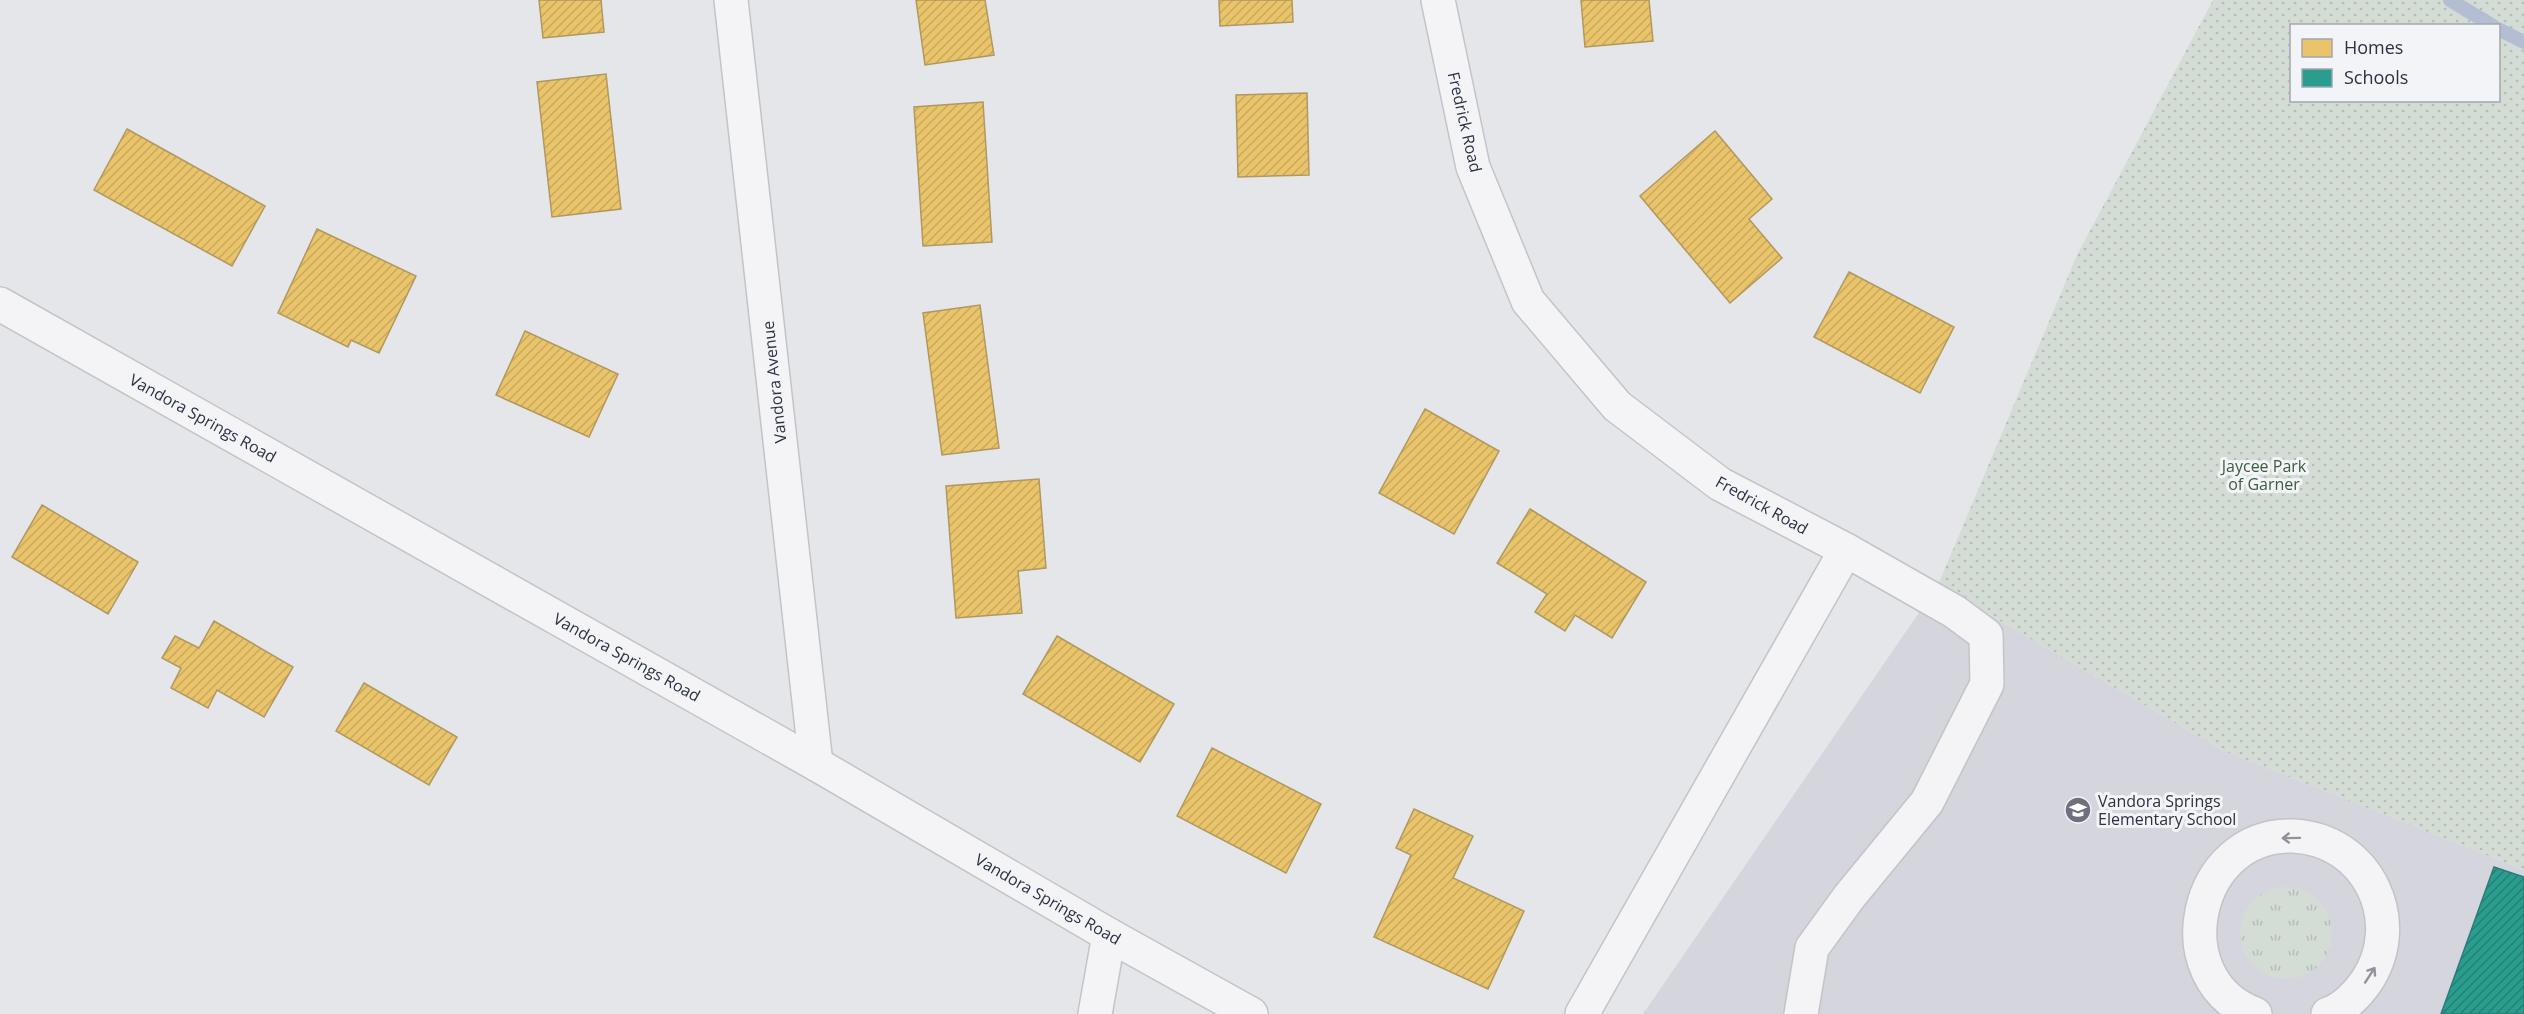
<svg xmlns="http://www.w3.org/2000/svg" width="2524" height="1014" font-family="'Open Sans',sans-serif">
<defs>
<pattern id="grass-tufts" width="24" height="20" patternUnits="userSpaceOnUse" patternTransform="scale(1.5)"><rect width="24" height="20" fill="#d4dcd6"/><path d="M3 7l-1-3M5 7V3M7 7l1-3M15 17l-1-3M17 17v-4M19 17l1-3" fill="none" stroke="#b6bdb9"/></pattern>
<pattern id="park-dots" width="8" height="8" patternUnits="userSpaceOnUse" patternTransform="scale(1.5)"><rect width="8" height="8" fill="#d4dcd6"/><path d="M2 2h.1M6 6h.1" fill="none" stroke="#b6bdb9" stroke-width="1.8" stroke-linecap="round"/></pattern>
<pattern id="homes-hatch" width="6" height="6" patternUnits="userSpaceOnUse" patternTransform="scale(1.5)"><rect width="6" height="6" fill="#e9c46a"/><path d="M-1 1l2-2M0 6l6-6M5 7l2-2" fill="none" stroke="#c8a95d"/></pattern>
<pattern id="schools-hatch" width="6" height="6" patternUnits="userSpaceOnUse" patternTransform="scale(1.5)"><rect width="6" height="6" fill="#2a9d8f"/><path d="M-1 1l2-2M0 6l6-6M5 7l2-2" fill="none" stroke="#248076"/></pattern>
</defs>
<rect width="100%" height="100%" fill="#e5e6ea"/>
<polygon fill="#d4d5dd" points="1938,585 2222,750 2524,870 2524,1014 1643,1014"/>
<circle fill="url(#grass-tufts)" cx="2286" cy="933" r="46"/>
<path fill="url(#park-dots)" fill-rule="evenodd" d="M2213,0H2524V870L2222,750L1938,585L2077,255ZM2292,26H2498V100H2292Z"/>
<g fill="url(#homes-hatch)" stroke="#b0985e" stroke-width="1.5">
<polygon points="539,0 601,0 604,32 543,38"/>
<polygon points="916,0 985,0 994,55 925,65"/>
<polygon points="1219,0 1292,0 1293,22 1220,26"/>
<polygon points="1581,0 1649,0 1653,41 1585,47"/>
<polygon points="606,74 621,209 552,217 537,82"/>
<polygon points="1307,93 1309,175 1238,177 1236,95"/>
<polygon points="983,102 992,242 923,246 914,107"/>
<polygon points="127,129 265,206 232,266 94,190"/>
<polygon points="1715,131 1772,199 1749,219 1782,258 1730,303 1640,196"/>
<polygon points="317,229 416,276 379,353 351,340 348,347 278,313"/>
<polygon points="1849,272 1954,327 1920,393 1814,337"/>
<polygon points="980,305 999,448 942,455 923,313"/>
<polygon points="525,331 618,374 589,437 496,395"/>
<polygon points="1425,409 1499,451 1454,534 1379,493"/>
<polygon points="1039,479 1046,568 1018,571 1022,613 956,618 946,486"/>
<polygon points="42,505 138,562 108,614 12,557"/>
<polygon points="1530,509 1646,582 1612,638 1575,615 1565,631 1535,612 1547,594 1497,563"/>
<polygon points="214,621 293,667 264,717 217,690 208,708 171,688 181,668 162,658 175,636 199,648"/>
<polygon points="1057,636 1174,704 1140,762 1023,694"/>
<polygon points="364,683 457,737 429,785 336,731"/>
<polygon points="1212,748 1321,804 1286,873 1177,816"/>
<polygon points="1414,809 1473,836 1453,878 1524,911 1488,989 1374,937 1411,855 1396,848"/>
</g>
<polygon fill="url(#schools-hatch)" stroke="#2b7c78" stroke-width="1.5" points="2494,867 2524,877 2524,1014 2441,1014"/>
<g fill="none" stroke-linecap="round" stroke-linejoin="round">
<g stroke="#b5bdd2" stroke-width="14">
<polyline points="2450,0 2493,26"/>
<polyline points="2498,29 2524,42"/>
</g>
<defs>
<g id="minor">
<polyline points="731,0 816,764"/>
<polyline points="1438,0 1473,167 1528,301 1617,406 1720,484 1846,550 1582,1014"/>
<polyline points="0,304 816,764 1109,935 1251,1014"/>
<polyline points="1095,1014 1109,935"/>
<polyline points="1801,1014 1812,948 1849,897 1927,802 1987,684 1986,635 1955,612 1846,550"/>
<path d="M2255,1014C2163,980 2193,833 2293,836C2368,839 2407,922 2366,982C2357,995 2343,1009 2328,1014"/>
</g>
</defs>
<use href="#minor" stroke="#c3c4c8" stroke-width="36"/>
<use href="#minor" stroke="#f4f4f6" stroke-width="33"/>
</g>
<defs><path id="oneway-shaft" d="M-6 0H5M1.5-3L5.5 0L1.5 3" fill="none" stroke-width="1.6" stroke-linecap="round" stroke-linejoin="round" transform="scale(1.5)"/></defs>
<g stroke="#90929c">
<use href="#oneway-shaft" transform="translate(2291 838) rotate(179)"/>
<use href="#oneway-shaft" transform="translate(2370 975) rotate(-57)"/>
</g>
<defs>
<symbol id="school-disc" viewBox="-11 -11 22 22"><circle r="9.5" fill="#6d707d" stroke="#f3f4f8"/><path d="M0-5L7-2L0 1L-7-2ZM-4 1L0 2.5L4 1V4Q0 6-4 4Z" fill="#fff"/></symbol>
</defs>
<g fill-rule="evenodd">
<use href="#school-disc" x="2063" y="795" width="30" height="30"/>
</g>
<g text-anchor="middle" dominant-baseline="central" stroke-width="6" stroke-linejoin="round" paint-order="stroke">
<g font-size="16" fill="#2c3042" stroke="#f3f4f8">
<text transform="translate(1465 122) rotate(77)">Fredrick Road</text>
<text transform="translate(774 382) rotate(-96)">Vandora Avenue</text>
<text transform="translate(203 418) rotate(29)">Vandora Springs Road</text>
<text transform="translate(1762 505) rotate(29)">Fredrick Road</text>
<text transform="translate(627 657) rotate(29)">Vandora Springs Road</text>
<text transform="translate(1048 899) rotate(30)">Vandora Springs Road</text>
</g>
<g font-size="16" fill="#3a5d3b" stroke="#f3f4f8">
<text x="2264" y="466">Jaycee Park<tspan x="2264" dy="18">of Garner</tspan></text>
</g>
<g font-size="16" fill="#2c3042" stroke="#f3f4f8" text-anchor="start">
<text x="2098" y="801">Vandora Springs<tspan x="2098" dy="18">Elementary School</tspan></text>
</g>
</g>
<rect x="2290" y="24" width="210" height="78" fill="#f3f4f8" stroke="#a3a6af" stroke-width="1.5"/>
<rect x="2302" y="39" width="30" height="18" fill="#e9c46a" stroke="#a3a6af" stroke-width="1.5"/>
<text x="2344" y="54" font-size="18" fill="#2c3042">Homes</text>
<rect x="2302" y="69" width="30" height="18" fill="#2a9d8f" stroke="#a3a6af" stroke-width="1.5"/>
<text x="2344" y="84" font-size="18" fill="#2c3042">Schools</text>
</svg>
